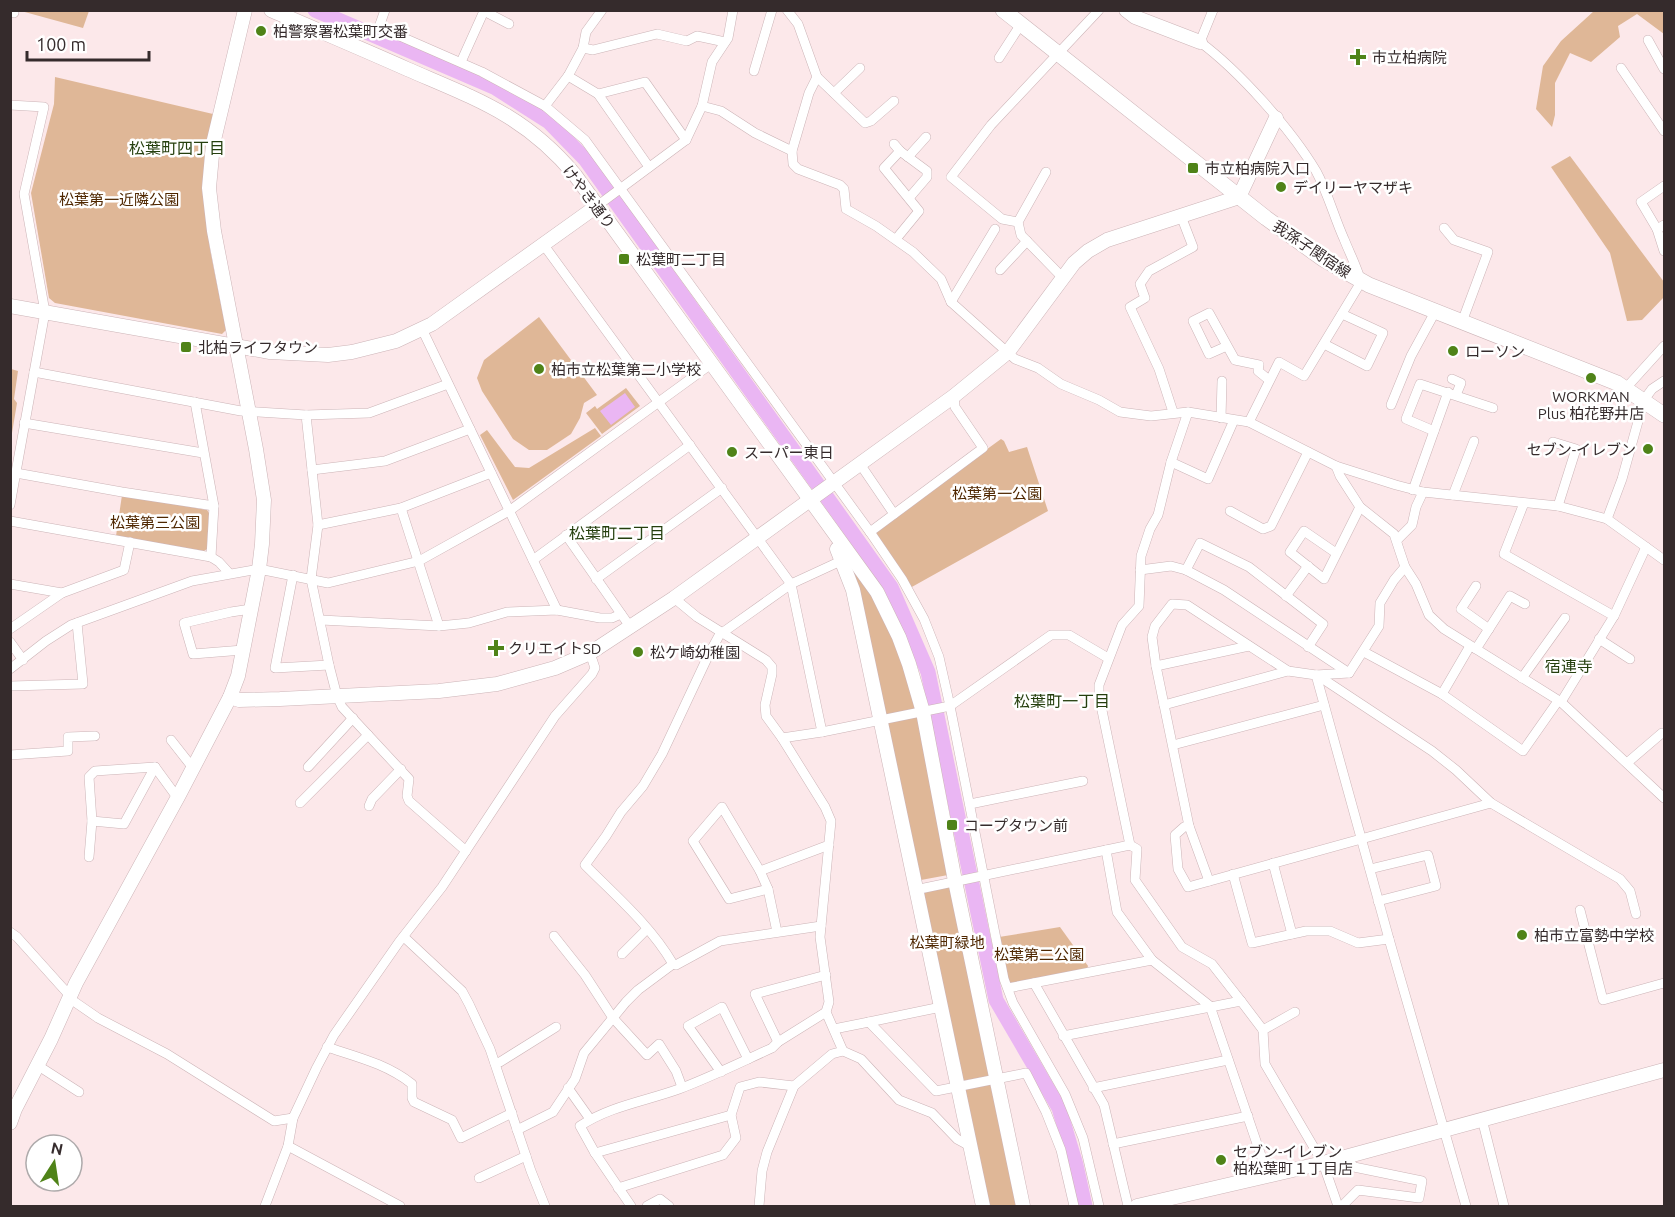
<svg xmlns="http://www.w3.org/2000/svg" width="1675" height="1217" font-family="Ubuntu,'Noto Sans JP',sans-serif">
<rect width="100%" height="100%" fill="#fce8ea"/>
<g fill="#dfb797">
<polygon points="89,11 83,28 21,11 89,10"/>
<polygon points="1594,11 1664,11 1664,34 1637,14 1618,26 1620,37 1591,62 1570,53 1555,83 1555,115 1552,127 1536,109 1543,66 1561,41"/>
<polygon points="55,77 213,114 204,196 210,249 226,330 222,334 55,303 49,298 31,193 54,104"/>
<polygon points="1570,156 1664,282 1664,297 1642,320 1627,321 1610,253 1551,167"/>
<polygon points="539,317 597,395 584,403 580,418 571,434 547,450 529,450 513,439 482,391 477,378 484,360"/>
<polygon points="11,369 18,371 14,399 17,403 11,439"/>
<polygon points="626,388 640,406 602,434 586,413 595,406 597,409"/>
<polygon points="595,428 601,436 513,500 480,435 487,430 515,467 529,468"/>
<polygon points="1001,439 1004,441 1009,452 1027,447 1048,511 910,588 873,532"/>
<polygon points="122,495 207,510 209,513 207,549 204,551 116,536"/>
<polygon points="853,563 890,624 917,706 915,709 885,715 851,564"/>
<polygon points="916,717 919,719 948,875 921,880 887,723"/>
<polygon points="951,886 989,1076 962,1081 922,892"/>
<polygon points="1060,927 1088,966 1087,969 1008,985 999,937"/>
<polygon points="990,1083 1018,1206 986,1206 964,1089"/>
</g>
<polygon fill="#eab6f3" points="625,393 635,407 611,425 600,411"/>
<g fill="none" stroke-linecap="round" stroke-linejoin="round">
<polyline stroke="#eab6f3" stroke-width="15" points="315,10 494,87 549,122 585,159 891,587 928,672 996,1000 1059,1108 1076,1165 1085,1206"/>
<defs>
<g id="street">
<polyline points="385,10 379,27 482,72 545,106 585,140 870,532 902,579 924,619 939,657 950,706 1004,979 1013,1003 1065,1094 1083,1138 1099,1206"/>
<polyline points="787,10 798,24 817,77 809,93 792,151 793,164 798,169 840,185 844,189 846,209 876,226 913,252 941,279 951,302 1015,359 1038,368 1061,384 1099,400 1120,412 1151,416 1188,412 1249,422 1336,466 1396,485 1423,492 1558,506 1607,519 1664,560"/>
<path d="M1213,10L1200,42C1239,71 1291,129 1316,171C1328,193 1334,217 1344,239C1350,254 1357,267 1361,282L1304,376L1279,362L1249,422"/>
<polyline points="10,12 14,13"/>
<polyline points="1648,40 1664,69"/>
<polyline points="583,48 593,50 657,34 687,41 697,36 725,42"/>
<polyline points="999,58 1021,24"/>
<polyline points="461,62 484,11 509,24"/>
<polyline points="1621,68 1664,131"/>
<polyline points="754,71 772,10"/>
<polyline points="568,76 598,94 645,82 686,140"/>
<polyline points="817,77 865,123 871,121 894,101"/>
<polyline points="834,93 860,68"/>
<polyline points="598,94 649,167"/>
<polyline points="10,105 44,107 24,194 45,312 10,505"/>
<polyline points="545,106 568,76 583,48 586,32 602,10"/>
<polyline points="702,106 721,111 755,133 792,151"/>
<polyline points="894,144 900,151 884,168 919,211 896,239"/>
<polyline points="900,151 927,171 927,177 909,198"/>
<polyline points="908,157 926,137"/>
<polyline points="1046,172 1018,222 1021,235 1063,278"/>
<polyline points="597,206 686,140 702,106 712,62 728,38 733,10"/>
<polyline points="1018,222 1002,219 951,177 991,125 1099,10"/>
<polyline points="1664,225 1657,229 1664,251"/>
<polyline points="1444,228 1454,240 1488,252 1462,322"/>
<polyline points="1657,229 1641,202 1664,186"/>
<polyline points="543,244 791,584 822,732"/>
<polyline points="1000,270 1027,241"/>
<polyline points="951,302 995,229"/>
<polyline points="422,329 557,610"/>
<polyline points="1324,344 1367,366 1383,333 1342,314"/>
<polyline points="1227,346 1209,354 1193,321 1209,313 1235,360 1259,365 1258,371 1269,380"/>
<polyline points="34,372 241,411 306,415 318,525 311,579 329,665 275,668 293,575"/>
<polyline points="1452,379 1461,383 1456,395"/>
<polyline points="1626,388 1664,346"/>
<polyline points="1391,405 1411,356 1435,312"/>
<polyline points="1173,412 1159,369 1130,307 1145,298 1140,284 1149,271 1193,247 1181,216"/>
<polyline points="306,415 369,413 448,384"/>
<polyline points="1221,418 1222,381"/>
<polyline points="24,423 203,453"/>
<polyline points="1434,431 1406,419 1420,384 1493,408"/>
<polyline points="1553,442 1576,449 1558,506"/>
<polyline points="1171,462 1208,479 1234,420"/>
<polyline points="860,464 894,514"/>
<polyline points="1336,466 1340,476 1360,507 1394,534 1405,567 1416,584 1429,615 1444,629 1561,702 1664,798"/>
<polyline points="312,470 385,461 470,429"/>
<polyline points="16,473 122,492 214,506"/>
<polyline points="1413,490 1448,392"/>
<polyline points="1453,495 1474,441"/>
<polyline points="1524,503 1504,554 1614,616"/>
<polyline points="401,508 439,626"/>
<polyline points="1230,511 1263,529 1271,526 1308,452"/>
<polyline points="1607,519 1622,479 1644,400 1652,389 1664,381"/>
<polyline points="10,521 211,557 214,506 195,402"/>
<polyline points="318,525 401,508 491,473"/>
<polyline points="870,532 983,448 955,407 954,396"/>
<polyline points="566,535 631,628"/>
<polyline points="1397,540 1412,525 1416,507 1423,492"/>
<polyline points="1336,553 1304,531 1290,552 1324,579 1360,507"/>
<polyline points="211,557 219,562 229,573"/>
<polyline points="533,560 690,445"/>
<polyline points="1140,570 1171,566 1186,570 1224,590 1349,673"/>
<polyline points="1186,570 1200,543 1249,567 1323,624 1308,647"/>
<polyline points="596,579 722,488"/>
<polyline points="10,584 62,593"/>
<polyline points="1476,586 1461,609 1489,629"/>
<polyline points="1286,596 1308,566"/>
<polyline points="674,598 697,617 766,660 772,667 772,674 765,705 766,716 782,738"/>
<polyline points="321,620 439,626 469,623 507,612 557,610 600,618 612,618 621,614"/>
<polyline points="10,629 62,593 124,570 130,542"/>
<polyline points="722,633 791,584 843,560"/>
<polyline points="1599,639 1630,659"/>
<polyline points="10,642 23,660"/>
<polyline points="1476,649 1510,596 1525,604"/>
<polyline points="243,650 193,654 184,623 231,612 251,609"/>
<polyline points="1364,652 1442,694 1523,751 1558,701"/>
<polyline points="329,665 337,696 342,707 409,779 407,796 409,801 466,851"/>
<polyline points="1156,666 1249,646"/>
<polyline points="10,669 46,641 71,625 192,581 259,569 328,583 419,561 509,511 711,364"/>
<polyline points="1316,675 1389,939 1466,1206"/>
<polyline points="1317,675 1432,751 1456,770 1491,803 1620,879 1630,891 1636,914"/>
<polyline points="1522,678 1565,618"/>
<polyline points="10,686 83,684 77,623"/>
<polyline points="1442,694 1470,646"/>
<polyline points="1561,702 1614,616 1646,547"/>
<polyline points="1164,705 1288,671 1316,675 1349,673 1379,626 1380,603 1394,580 1405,567"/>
<polyline points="171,740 193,768"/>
<polyline points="1173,745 1324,705"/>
<polyline points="10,755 68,751 68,737 95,736"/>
<polyline points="1627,763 1662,733"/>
<polyline points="308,767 353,718"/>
<polyline points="300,803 368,735"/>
<polyline points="970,804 1083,781"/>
<polyline points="369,806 372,799 401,769"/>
<polyline points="92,821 124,824 155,767"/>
<polyline points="1189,826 1184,827 1175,835 1178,869 1188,887 1491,803"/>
<polyline points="1130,845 1137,849 1135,880 1182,947 1212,964 1241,1001"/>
<polyline points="1106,850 1117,912 1152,960 1210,1006 1268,1176"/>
<polyline points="89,857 92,821 89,777 95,771 155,767 174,793 179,795"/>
<polyline points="1273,863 1292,934"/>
<polyline points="1370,869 1428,855 1436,886 1378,901"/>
<polyline points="760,871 768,889 777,932"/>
<polyline points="1233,874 1252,943 1306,931 1330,931 1358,943 1389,939"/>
<polyline points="1209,881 1189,826 1156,666 1152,637 1155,626 1172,604 1187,605 1288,671"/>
<polyline points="768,889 729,899 693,841 722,807 760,871 829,845"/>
<polyline points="915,890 1130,845 1099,696 1099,685 1122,625 1139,606 1141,556 1150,529 1158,515 1171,462 1188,412"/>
<polyline points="1580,910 1603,1000 1664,983"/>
<polyline points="10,932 17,937 70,996"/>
<polyline points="554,936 585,975 613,1018 647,1055 659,1044 676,1071 682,1087"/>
<polyline points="404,937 462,991 469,1004 490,1049 531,1171 545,1206"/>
<polyline points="622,954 647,929"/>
<polyline points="673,964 676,965 720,941 821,926"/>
<polyline points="1034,983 1104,1105 1128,1206"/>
<polyline points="1008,988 1152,960"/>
<polyline points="69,998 98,1018 167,1054 274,1121 293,1118"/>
<polyline points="1295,1012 1263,1030 1265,1064 1323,1163 1338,1206"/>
<polyline points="869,1022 941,1007"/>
<polyline points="834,1029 869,1022 936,1091 1026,1073 1046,1112 1061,1150 1074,1206"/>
<polyline points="1063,1036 1241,1001 1263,1030"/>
<polyline points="778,1042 755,994 826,975"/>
<path d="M327,1047C357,1057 387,1064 412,1084V1098L414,1102L452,1120L461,1138L512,1113"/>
<polyline points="843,1051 861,1059 899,1100 932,1113 957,1139 970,1146"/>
<polyline points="495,1063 500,1062 556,1027"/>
<polyline points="37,1065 79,1092"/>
<polyline points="721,1072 688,1026 722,1007 748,1059"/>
<polyline points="568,1088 590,1119"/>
<polyline points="1093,1088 1228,1060"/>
<polyline points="1482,1119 1504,1206"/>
<path d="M517,1130L553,1112L575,1079L584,1053L626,1002L638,990L673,964C651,926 616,896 585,865L606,836L621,812L643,786L662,754L709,654L721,632"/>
<polyline points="1113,1144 1248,1116"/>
<polyline points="288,1146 400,1206"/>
<polyline points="595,1153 731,1115"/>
<polyline points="479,1178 526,1156"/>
<polyline points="618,1188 723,1155 736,1138 731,1115 740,1087 759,1082 794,1086"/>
<polyline points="265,1206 288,1146 293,1118 317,1067 334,1035 399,942 442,887 555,716 592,674 595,668 590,653"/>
<path d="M631,1206L595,1153L580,1126C610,1106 646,1101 679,1089C711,1077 741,1062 772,1048L778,1042L826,1012"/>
<polyline points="647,1206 660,1199 669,1206"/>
<polyline points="759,1206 762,1171 767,1152 794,1086 832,1054 843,1051 826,1012 829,1002 820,937 831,821 825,807 782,738 822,732 950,706 1051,635 1069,635 1108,658"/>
<polyline points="1342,1206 1358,1190 1419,1198 1422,1181 1354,1167 1345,1157"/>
</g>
<g id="secondary">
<path d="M271,10C317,30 362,49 407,69C476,99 525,115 575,175L877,592L899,637L909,664L923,712L955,881L1023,1206"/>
<polyline points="1126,10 1135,17 1200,42"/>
<polyline points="10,306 270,352 328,355 352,352 396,341 432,324 597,206"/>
<polyline points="837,549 853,590 983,1206"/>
<polyline points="230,697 239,700 280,699 439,691 497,684 555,668 590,653 674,598 954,396 1008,352 1074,263 1088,251 1107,240 1239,197 1276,118"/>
<polyline points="10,1123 15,1109 51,1039 76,983 179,795 230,697 238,676 259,569 262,544 264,500 256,449 214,231 209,188 213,144 245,10"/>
<polyline points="1137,1206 1323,1163 1664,1070"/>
</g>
<polyline id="primary" points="1003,10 1266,218 1323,259 1369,285 1617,383 1664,415"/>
</defs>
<use href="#street" stroke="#ccb4b7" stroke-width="10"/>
<use href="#secondary" stroke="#ccb4b7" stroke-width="15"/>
<use href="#primary" stroke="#ccb4b7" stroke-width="16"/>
<use href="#street" stroke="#fff" stroke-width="9"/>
<use href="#secondary" stroke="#fff" stroke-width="14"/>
<use href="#primary" stroke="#fff" stroke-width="15"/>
</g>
<g fill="#4f8318" stroke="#fff" stroke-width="2">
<circle cx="261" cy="31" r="6"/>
<path d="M1355 48h6v6h6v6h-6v6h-6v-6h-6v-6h6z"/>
<rect x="1187" y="162" width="12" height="12" rx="3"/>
<circle cx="1281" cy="187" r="6"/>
<rect x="618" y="253" width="12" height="12" rx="3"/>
<rect x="180" y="341" width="12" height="12" rx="3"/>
<circle cx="1453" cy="351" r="6"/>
<circle cx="539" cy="369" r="6"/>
<circle cx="1591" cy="378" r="6"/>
<circle cx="1648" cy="449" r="6"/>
<circle cx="732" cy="452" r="6"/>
<path d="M493 639h6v6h6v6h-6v6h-6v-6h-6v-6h6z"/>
<circle cx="638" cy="652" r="6"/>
<rect x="946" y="819" width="12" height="12" rx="3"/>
<circle cx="1522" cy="935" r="6"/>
<circle cx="1221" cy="1160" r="6"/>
</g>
<g text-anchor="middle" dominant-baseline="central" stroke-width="5" stroke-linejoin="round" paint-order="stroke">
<g font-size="15" fill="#352b2c" stroke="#fff" text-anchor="start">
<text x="273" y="31">柏警察署松葉町交番</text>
<text x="1372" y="57">市立柏病院</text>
<text x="1205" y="168">市立柏病院入口</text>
<text x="1293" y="187">デイリーヤマザキ</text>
<text x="636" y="259">松葉町二丁目</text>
<text x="198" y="347">北柏ライフタウン</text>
<text x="1465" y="351">ローソン</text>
<text x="551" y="369">柏市立松葉第二小学校</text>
<text x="1591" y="396" text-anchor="middle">WORKMAN<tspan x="1591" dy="17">Plus 柏花野井店</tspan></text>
<text x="1636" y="449" text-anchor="end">セブン-イレブン</text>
<text x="744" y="452">スーパー東日</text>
<text x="508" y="648">クリエイトSD</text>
<text x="650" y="652">松ケ崎幼稚園</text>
<text x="964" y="825">コープタウン前</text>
<text x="1534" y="935">柏市立富勢中学校</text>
<text x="1233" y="1151">セブン-イレブン<tspan x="1233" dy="17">柏松葉町１丁目店</tspan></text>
</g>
<g font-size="15" fill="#352b2c" stroke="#fff">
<text transform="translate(589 197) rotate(53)">けやき通り</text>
<text transform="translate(1312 249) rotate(34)">我孫子関宿線</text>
</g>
<g font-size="15" fill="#4f2700" stroke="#fff">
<text x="119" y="199">松葉第一近隣公園</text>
<text x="997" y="493">松葉第一公園</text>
<text x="155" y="522">松葉第三公園</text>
<text x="947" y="942">松葉町緑地</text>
<text x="1039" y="954">松葉第二公園</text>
</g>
<g font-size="16" fill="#253f0e" stroke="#fff">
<text x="177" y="148">松葉町四丁目</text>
<text x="617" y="533">松葉町二丁目</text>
<text x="1569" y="666">宿連寺</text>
<text x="1062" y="701">松葉町一丁目</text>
</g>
</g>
<rect width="1675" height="1217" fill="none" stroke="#352b2c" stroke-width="24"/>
<g transform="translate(54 1163) rotate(12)"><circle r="28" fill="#ffffff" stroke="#aeaaab" stroke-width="1.5"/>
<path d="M0-4.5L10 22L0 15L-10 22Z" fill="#4f8318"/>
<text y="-9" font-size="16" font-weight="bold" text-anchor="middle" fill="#352b2c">N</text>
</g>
<path d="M27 51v9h122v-9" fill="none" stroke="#352b2c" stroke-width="3"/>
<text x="36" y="51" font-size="18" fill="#352b2c" stroke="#ffffff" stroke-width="4.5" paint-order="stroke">100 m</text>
</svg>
